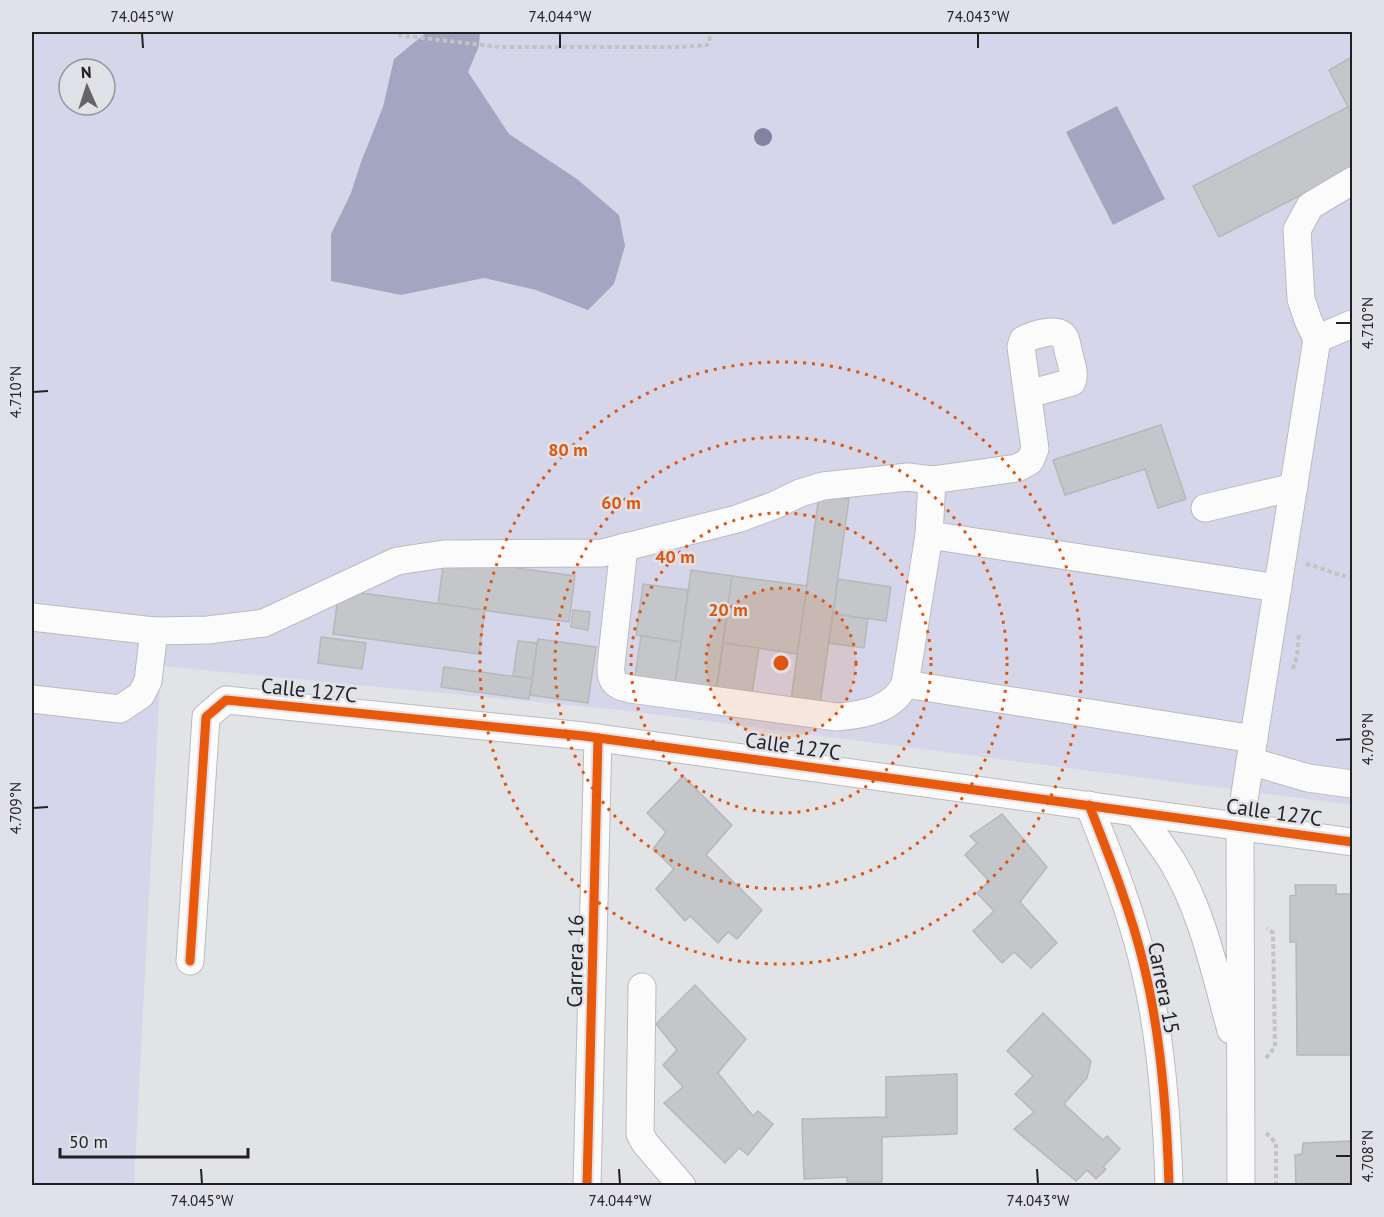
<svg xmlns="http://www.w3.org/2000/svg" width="1384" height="1217" font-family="'PT Sans',sans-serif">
<rect width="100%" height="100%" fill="#e2e3e7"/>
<path fill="#d5d6e9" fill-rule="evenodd" d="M32,32H1352V805L630,711L161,666L134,1185H32ZM69,69H105V105H69Z"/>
<g fill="#a4a5c0">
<polygon points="427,32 480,32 479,46 468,72 509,134 577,179 619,215 625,246 614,284 588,310 536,290 484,278 401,295 331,281 331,234 351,193 361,162 383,107 394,59"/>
<polygon points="1117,106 1165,199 1113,225 1066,132"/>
</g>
<g fill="#c5c6c9" stroke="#b7b8ba" stroke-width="1.5">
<polygon points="1352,57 1352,115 1329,70"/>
<polygon points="1348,107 1352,115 1352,169 1219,237 1193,186"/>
<polygon points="1161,425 1186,499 1158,508 1145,469 1065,495 1053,460"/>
<polygon points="819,495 849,499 820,704 791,700"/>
<polygon points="444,558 575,576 569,622 438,604"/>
<polygon points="691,570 732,576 716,691 675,685"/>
<polygon points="732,576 807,586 797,654 723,643"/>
<polygon points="838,579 891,587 886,621 833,614"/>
<polygon points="643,584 688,590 681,642 636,635"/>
<polygon points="339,590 485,610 479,654 333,634"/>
<polygon points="573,610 590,612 588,630 571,627"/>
<polygon points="833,614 868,619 864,648 829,643"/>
<polygon points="641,636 681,642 675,682 635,677"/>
<polygon points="321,637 366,643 362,669 318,663"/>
<polygon points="538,639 596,647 588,703 530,695"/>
<polygon points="518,641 537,643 532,679 513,676"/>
<polygon points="723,643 759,648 752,693 717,688"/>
<polygon points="444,667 532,679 529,699 441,687"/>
<polygon points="683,776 732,825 706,855 762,910 737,939 728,932 718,943 690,916 685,921 656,889 674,869 653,849 666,832 647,813"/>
<polygon points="1002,814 1047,867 1020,902 1057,943 1031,968 1014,952 1002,963 973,931 994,911 977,893 989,881 965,855 977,843 970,836"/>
<polygon points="1295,885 1336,885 1336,894 1352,894 1352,1055 1297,1055 1296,942 1290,942 1290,896 1296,895"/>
<polygon points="695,985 746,1039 718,1073 753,1116 758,1111 773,1124 748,1155 739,1148 725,1163 664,1103 683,1087 663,1065 677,1050 656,1024"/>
<polygon points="1043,1013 1091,1061 1087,1078 1064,1104 1103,1140 1107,1136 1120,1149 1103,1167 1106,1169 1096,1179 1087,1170 1076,1181 1014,1129 1034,1112 1015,1094 1033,1076 1007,1051"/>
<polygon points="957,1074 957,1134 882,1137 882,1182 847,1182 847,1177 804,1179 802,1119 886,1117 886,1077"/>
<polygon points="1352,1141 1352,1186 1296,1186 1295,1155 1302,1154 1303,1143"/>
</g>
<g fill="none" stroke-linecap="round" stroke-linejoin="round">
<defs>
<g id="minor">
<polyline points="1352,181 1310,206 1297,230 1301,299 1308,320 1317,339 1352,324"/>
<polyline points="1205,508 1294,487"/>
<polyline points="929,535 1278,588"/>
<path d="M624,547L611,665C610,680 614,686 630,689L837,717C863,715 893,710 905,684L929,535L932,480"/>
<path d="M32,617L154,631L208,630L264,623L397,561L444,554L602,553L737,519L775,505L800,493L823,486L908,477L932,480L1017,468L1030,461L1035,449L1021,347L1023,340C1033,335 1058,326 1065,338C1067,343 1068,352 1070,358C1072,366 1075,374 1072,382L1029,394"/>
<polyline points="905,684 1254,739"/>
<polyline points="32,699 120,709 141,695 148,681 154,631"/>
<polyline points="1250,761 1308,778 1352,784"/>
<path d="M1089,805C1110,858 1131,911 1144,966C1161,1035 1167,1115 1169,1186"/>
<path d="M1137,812C1149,828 1161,844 1172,861C1203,912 1215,973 1231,1030"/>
<polyline points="190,961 206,717 226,700 584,736 1352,842"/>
<polyline points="642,987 640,1134 645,1143 682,1186"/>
<polyline points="587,1186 598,738"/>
<polyline points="1241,1186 1240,825 1317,339"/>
</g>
</defs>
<use href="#minor" stroke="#babbbe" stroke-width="29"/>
<g stroke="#c3c3c4" stroke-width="4" stroke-dasharray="4.5 3" stroke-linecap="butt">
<polyline points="398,35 499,47 680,47 707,45 710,42 709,32"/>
<path d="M1306,564C1322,567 1340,577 1352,577"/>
<polyline points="1293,669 1297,656 1299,633"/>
<polyline points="1266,1058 1275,1047 1273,933 1267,928"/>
<polyline points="1266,1133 1276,1143 1276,1186"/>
</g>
<use href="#minor" stroke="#fbfbfb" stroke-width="27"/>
<defs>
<g id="cycleway">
<path d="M1089,805C1110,858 1131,911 1144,966C1161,1035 1167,1115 1169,1186"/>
<polyline points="190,961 206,717 226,700 584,736 1352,842"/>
<polyline points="587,1186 598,738"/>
</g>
</defs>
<use href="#cycleway" stroke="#e1e2e8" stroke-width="13"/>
<use href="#cycleway" stroke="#e8590c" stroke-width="9"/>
</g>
<circle fill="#8382a0" cx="763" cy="137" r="9"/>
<path fill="none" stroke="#212123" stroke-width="2" d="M142,33L143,48M560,33V48M978,33V48M1336,323H1351M33,392L48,391M1336,740L1351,739M33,808L48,807M1336,1156H1351M201,1169L202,1184M619,1169L620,1184M1037,1169L1038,1184"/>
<circle cx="781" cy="663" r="75" fill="#de560d" fill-opacity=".12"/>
<g fill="none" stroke="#de560d" stroke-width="3" stroke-dasharray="3 6">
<circle cx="781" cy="663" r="75"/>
<circle cx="781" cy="663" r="150"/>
<circle cx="781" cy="663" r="226"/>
<circle cx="781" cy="663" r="301"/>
</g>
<g text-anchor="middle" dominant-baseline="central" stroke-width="5" stroke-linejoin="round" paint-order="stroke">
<g font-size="21" fill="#212123" stroke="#e1e2e8">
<text transform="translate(309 690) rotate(6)">Calle 127C</text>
<text transform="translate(793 746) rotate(8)">Calle 127C</text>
<text transform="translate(1274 812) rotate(8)">Calle 127C</text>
<text transform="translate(575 961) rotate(-89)">Carrera 16</text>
<text transform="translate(1164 988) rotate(79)">Carrera 15</text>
</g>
</g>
<circle cx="781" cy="663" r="9" fill="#de560d" stroke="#e1e2e8" stroke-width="3"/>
<g font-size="18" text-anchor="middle" font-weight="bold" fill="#de560d" stroke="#e1e2e8" stroke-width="5" stroke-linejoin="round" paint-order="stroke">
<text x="568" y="456">80 m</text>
<text x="621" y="509">60 m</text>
<text x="675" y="563">40 m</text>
<text x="728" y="616">20 m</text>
</g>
<rect width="1384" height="1217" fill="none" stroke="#e1e2e8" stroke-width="66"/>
<g transform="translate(87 87) rotate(357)"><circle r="28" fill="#e1e2e8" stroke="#949599" stroke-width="1.5"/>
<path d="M0-4.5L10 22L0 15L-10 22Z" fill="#656568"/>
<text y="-9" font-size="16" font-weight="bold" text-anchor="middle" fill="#212123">N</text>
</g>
<path d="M60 1148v9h188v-9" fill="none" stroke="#212123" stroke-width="3"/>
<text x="69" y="1148" font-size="18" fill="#212123" stroke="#e1e2e8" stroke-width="4.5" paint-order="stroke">50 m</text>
<rect x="33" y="33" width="1318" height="1151" fill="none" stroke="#212123" stroke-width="2"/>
<g font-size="15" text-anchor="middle" fill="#212123">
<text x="142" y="22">74.045°W</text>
<text x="560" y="22">74.044°W</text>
<text x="978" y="22">74.043°W</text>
<text transform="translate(1368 323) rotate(-90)" y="5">4.710°N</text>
<text transform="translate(16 392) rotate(-90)" y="5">4.710°N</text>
<text transform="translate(1368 739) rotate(-90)" y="5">4.709°N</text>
<text transform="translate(16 808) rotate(-90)" y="5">4.709°N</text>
<text transform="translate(1368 1156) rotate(-90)" y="5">4.708°N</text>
<text x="202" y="1206">74.045°W</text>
<text x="620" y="1206">74.044°W</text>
<text x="1038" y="1206">74.043°W</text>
</g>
</svg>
